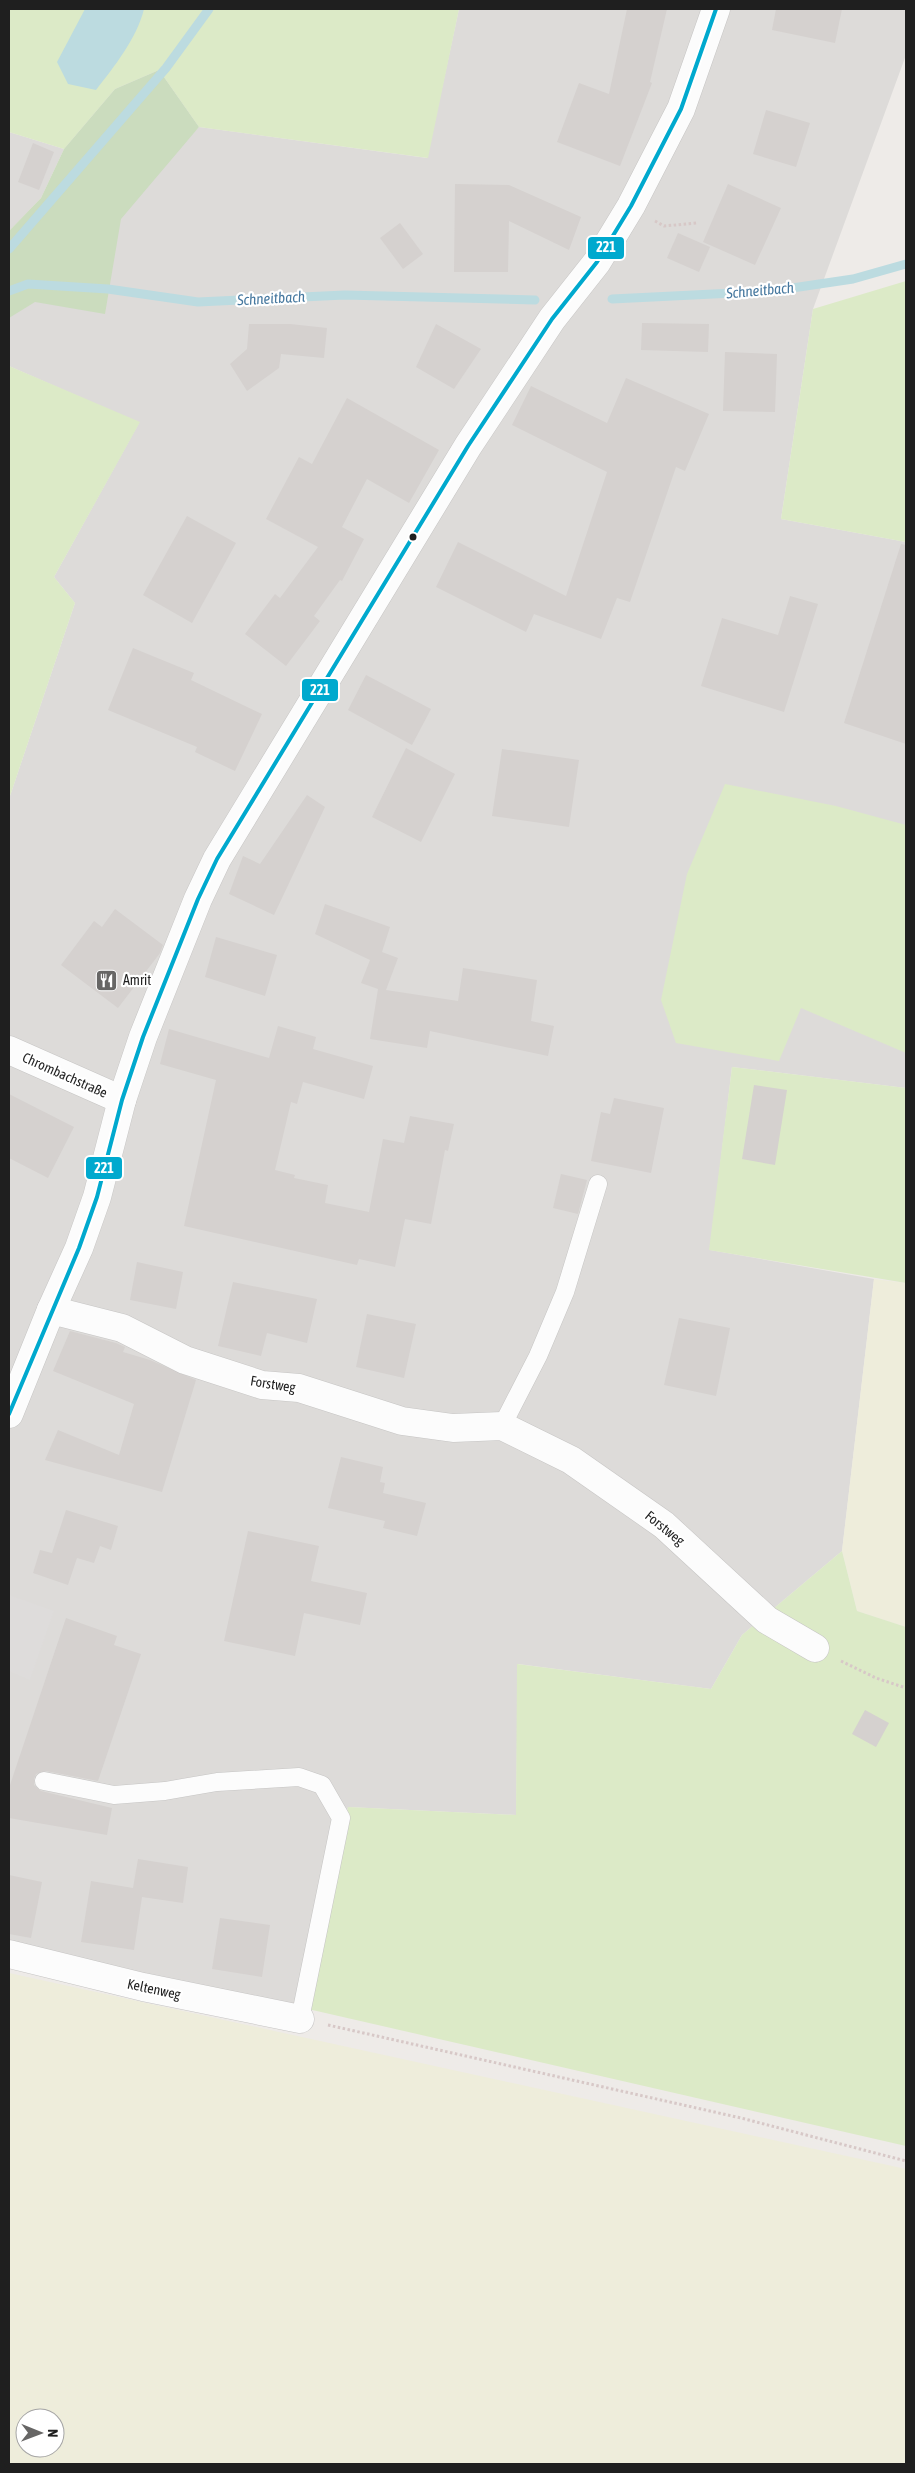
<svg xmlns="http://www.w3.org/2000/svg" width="915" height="2473" font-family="'Asap Condensed',sans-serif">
<rect width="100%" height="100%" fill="#eeebe8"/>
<g fill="#dddbd9">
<polygon points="459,9 906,9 906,55 813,309 781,519 906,542 906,1088 732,1067 710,1250 874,1279 842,1551 742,1635 711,1689 518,1664 516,1815 348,1807 308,2009 208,1989 9,1944 9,799 75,603 54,577 139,423 9,366 9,306 103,226 199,127 427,158"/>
<polygon points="9,132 64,149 41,198 9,231"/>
</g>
<g fill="#eeeddb" fill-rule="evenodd">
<polygon points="874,1279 906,1283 906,1627 857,1611 842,1551"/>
<path d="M9,1973L906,2169V2464H9ZM25,2418H55V2448H25Z"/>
</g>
<g fill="#dceac7">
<polygon points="9,9 459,9 428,158 199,127 159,70 115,89 64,149 9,132"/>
<polygon points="906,281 906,542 781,519 813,309"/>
<polygon points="9,366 140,422 54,577 75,603 9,799"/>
<polygon points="725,784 836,806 906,825 906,1053 801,1008 779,1061 676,1043 661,1000 687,874"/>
<polygon points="732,1067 906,1088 906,1283 709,1250"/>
<polygon points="842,1551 857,1611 906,1627 906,2146 308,2009 348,1807 516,1815 517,1664 711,1689 742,1635"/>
</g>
<polygon fill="#cbdcbe" points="159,70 199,127 121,219 105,314 35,302 9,318 9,231 41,198 64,149 115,89"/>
<polygon fill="#dedcdb" points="9,1595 54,1611 30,1680 9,1671"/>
<path fill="#bcdbe0" d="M85,9H144C137,38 114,67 96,90L68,84L57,62Z"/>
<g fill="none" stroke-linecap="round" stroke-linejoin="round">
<g stroke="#bcdbe0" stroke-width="9">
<polyline points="9,249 166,68 209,9"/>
<polyline points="9,291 28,284 108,289 198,302 345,295 535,300"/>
<polyline points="612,299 772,291 853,279 906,264"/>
</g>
</g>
<g fill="#d5d1cf">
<polygon points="627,9 667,9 650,82 652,83 620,166 557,142 579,83 609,94"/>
<polygon points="776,9 842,9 835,43 772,30"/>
<polygon points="766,110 810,123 796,167 753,154"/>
<polygon points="33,143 54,152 39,190 18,182"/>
<polygon points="455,184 509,185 581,217 569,250 509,221 508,272 454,272"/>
<polygon points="728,184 781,208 755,265 703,242"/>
<polygon points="400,223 423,254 403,269 380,238"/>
<polygon points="678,233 710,247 699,272 667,258"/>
<polygon points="642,323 709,324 708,352 641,350"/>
<polygon points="249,324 290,324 327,328 324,358 281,354 279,368 247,391 230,364 247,349"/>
<polygon points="436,324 481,349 454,389 416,367"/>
<polygon points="725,352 777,354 775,412 723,411"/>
<polygon points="626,378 709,414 685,471 676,467 630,602 617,598 601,639 534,614 526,632 436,587 458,542 566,596 607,472 512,425 531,386 607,423"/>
<polygon points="347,398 439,450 409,503 367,479 342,527 364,539 342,581 340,580 314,616 320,621 286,666 245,634 275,594 280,598 318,547 266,519 299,457 312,464"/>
<polygon points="187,516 236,543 192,623 143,595"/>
<polygon points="901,544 906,545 906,744 844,723"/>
<polygon points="790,596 818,604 784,712 701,686 722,618 778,635"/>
<polygon points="133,648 194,673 191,680 262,714 235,771 195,752 197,747 108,710"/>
<polygon points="366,675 431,709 412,745 348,710"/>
<polygon points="406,748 455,774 421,842 372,817"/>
<polygon points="502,749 579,760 569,827 492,816"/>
<polygon points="307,795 325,807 274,915 229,894 243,856 260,864"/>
<polygon points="325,904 390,927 382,952 398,958 386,990 458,1001 463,968 537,980 531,1021 554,1026 548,1056 430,1031 427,1048 370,1039 378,989 361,983 370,960 315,934"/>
<polygon points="115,909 163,945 160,953 118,1008 61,965 94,921 102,927"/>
<polygon points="216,937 277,955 265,996 205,977"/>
<polygon points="278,1026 316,1037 313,1049 373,1066 364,1099 303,1082 297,1104 291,1102 275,1170 295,1175 294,1178 328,1185 325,1203 369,1212 383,1139 404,1143 410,1116 454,1124 448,1151 445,1150 431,1224 405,1219 395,1267 359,1259 357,1265 184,1226 216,1080 160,1064 169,1029 269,1058"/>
<polygon points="754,1085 787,1090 775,1165 742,1159"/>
<polygon points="9,1094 74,1127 48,1178 9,1158"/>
<polygon points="614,1098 664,1108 651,1173 591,1161 601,1112 610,1114"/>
<polygon points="561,1174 587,1180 578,1214 553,1208"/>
<polygon points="137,1262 183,1272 176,1309 130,1300"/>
<polygon points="233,1282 317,1299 307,1343 267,1333 261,1356 218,1346"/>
<polygon points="367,1314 416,1324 404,1378 356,1367"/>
<polygon points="679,1318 730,1328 716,1396 664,1385"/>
<polygon points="70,1331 116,1343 125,1347 123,1352 150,1360 196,1380 162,1492 45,1460 58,1430 119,1455 134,1404 53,1371"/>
<polygon points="341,1457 383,1467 380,1482 385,1483 383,1493 426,1503 417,1536 383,1528 385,1521 328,1508"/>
<polygon points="66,1510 118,1526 111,1550 100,1546 94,1563 77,1558 68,1585 33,1573 40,1550 52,1553"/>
<polygon points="248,1531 319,1546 311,1581 367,1593 360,1625 304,1613 295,1656 224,1641"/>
<polygon points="66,1618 117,1636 114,1645 141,1654 98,1781 46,1771 36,1774 34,1779 34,1785 41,1791 112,1808 107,1835 9,1818 9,1788"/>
<polygon points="865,1710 889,1723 876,1747 852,1734"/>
<polygon points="138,1859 188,1867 183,1903 142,1897 134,1950 81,1942 91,1881 133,1888"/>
<polygon points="9,1875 42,1882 31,1938 9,1934"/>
<polygon points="220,1918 270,1925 262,1977 212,1969"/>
</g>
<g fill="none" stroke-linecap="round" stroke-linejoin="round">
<defs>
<g id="lane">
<polyline points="502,1426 538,1356 565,1292 598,1184"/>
<polyline points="44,1781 114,1795 165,1791 217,1782 299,1777 322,1785 341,1818 300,2019"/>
</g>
<g id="street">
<polyline points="9,1050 122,1100"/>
<polyline points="51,1310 122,1328 185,1360 262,1385 299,1388 402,1421 453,1428 502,1426 571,1460 664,1525 767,1620 815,1648"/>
<polyline points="9,1414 51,1310 79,1248 97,1197 122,1100 143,1037 198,899 217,859 468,446 552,319 597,262 631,206 681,109 716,9"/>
<polyline points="9,1954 143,1987 300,2019"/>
</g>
</defs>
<use href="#lane" stroke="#c6c5c4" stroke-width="19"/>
<use href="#street" stroke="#c6c5c4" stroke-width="29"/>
<g stroke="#d7c8c7" stroke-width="3" stroke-dasharray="2.5 2.5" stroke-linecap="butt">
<polyline points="655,221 664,226 697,223"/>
<polyline points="841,1661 876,1678 906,1688"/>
<polyline points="328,2025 741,2118 906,2161"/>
</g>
<use href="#lane" stroke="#fcfcfc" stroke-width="18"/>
<use href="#street" stroke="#fcfcfc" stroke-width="28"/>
<defs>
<polyline id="bus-1" points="9,1414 79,1248 97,1197 122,1100 143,1037 198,899 217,859 468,446 552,319 597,262 631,206 681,109 716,9"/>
</defs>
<use href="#bus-1" stroke="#fff" stroke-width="8"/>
<use href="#bus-1" stroke="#00a9ce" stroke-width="4"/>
</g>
<defs>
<symbol id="restaurant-square" viewBox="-11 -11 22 22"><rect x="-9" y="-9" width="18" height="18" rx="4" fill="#676665" stroke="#fff"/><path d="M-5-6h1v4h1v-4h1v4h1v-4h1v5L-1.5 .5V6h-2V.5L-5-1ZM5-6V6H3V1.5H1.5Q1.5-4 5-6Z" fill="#fff"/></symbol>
</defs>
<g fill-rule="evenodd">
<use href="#restaurant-square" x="94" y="968" width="25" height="25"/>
</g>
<circle fill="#1f1f1f" stroke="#fff" stroke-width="2" cx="413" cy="537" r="4.5"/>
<g text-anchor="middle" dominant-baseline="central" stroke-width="4.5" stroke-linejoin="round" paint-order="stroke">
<g font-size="14" fill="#1f1f1f" stroke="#fff" text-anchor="start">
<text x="123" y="980">Amrit</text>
</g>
<g font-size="14" fill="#1f1f1f" stroke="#fff">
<text transform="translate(65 1075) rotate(24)">Chrombachstraße</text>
<text transform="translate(273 1384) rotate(9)">Forstweg</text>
<text transform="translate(665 1528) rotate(39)">Forstweg</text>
<text transform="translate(154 1989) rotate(12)">Keltenweg</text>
</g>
<g font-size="15" font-style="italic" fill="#46789f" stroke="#fff">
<text transform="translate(760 290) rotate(-5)">Schneitbach</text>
<text transform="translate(271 298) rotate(-3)">Schneitbach</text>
</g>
</g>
<g stroke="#fff" stroke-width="2">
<rect x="587" y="236" width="38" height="24" rx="5" fill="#00a9ce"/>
<rect x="301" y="678" width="38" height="24" rx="5" fill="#00a9ce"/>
<rect x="85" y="1156" width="38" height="24" rx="5" fill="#00a9ce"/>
</g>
<g font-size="14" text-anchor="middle" font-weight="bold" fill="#fff">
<text x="606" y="252">221</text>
<text x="320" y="695">221</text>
<text x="104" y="1173">221</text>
</g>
<rect width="915" height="2473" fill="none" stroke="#1f1f1f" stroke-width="20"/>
<g transform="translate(40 2433) rotate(91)"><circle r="24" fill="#ffffff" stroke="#a5a5a5"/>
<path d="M0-4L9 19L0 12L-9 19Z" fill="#676665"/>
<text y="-8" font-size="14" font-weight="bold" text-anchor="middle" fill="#1f1f1f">N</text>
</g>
</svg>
